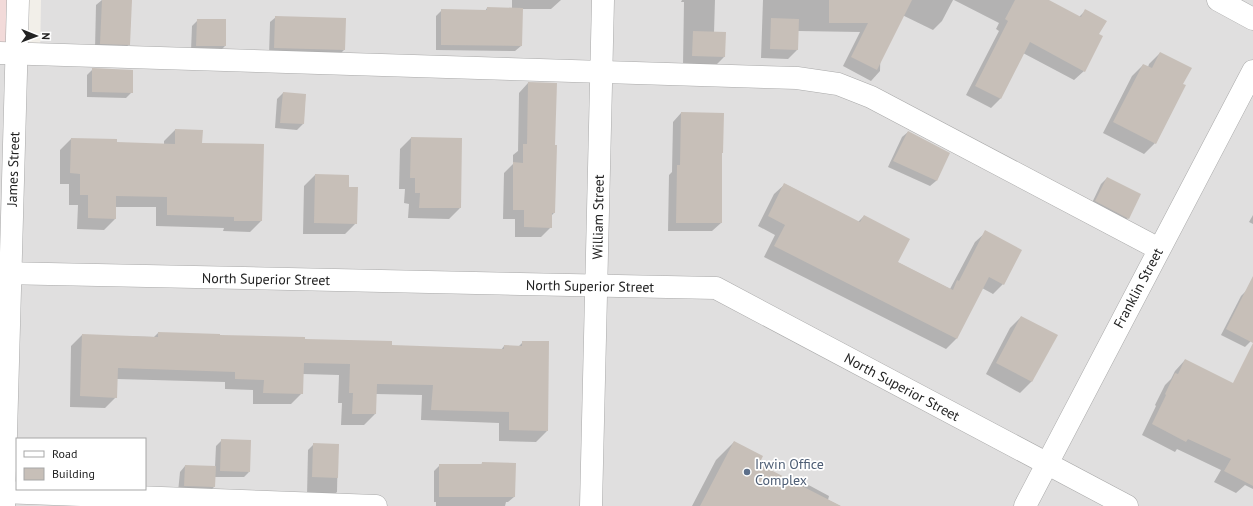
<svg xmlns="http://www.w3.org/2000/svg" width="1253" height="506" font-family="'PT Sans',sans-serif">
<rect width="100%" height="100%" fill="#f2efe9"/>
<path fill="#e0dfdf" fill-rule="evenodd" d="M41,0H1253V506H0V60L40,62ZM17,439H145V489H17Z"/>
<polygon fill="#f2dad9" points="0,0 18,0 16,54 0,53"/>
<g fill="#0003">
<polygon points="102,0 131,1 129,44 124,50 95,49 96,5"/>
<polygon points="512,0 561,0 551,9 522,9 521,46 515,51 436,50 436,16 442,10 485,11 487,8 512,9"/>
<polygon points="682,0 715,0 714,33 724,57 715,66 683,65 684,2 681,2"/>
<polygon points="763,0 882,0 880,71 871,81 843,66 860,32 798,31 797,50 788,59 761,58"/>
<polygon points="902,0 953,0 942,21 933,30 896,12"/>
<polygon points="954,0 1047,0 1079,17 1085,11 1098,34 1084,71 1074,80 1023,53 1000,99 991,108 966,95 999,31 996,29 999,23"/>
<polygon points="276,17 344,50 338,56 269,54 270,22"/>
<polygon points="198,20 225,20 225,46 219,52 191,51 192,26"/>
<polygon points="1160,53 1155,143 1144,154 1103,133 1132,76 1143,65 1148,67 1149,64"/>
<polygon points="93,69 132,92 126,98 87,97 87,75"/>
<polygon points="528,83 554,146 554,213 551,216 551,227 541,237 515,237 515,219 503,219 504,173 513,164 513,155 518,151 519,93"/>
<polygon points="283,93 305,95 303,124 297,130 275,128 277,99"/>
<polygon points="681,113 722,153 721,154 721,223 712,231 668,231 669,175 672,172 673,122"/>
<polygon points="175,130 201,144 261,221 250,232 223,231 224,228 156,226 156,207 115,207 115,219 104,230 77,229 78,205 69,205 69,184 60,184 60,150 71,139 116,143 164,145 164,141"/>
<polygon points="908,132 948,153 936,181 930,186 888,167 902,137"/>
<polygon points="411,138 461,139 460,208 449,219 408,218 409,204 404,203 405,189 399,189 400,149"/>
<polygon points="315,175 348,176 348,188 356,223 345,234 303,234 304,186"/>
<polygon points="1107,178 1128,218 1122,224 1090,207 1101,184"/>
<polygon points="785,184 858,222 864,216 897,262 950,289 975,242 986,232 1003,284 993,294 982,288 956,339 946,349 764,257 775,235 758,226 774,194"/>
<polygon points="1253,215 1253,224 1249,222"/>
<polygon points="1247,290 1253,293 1253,337 1250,342 1245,347 1221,335 1241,296"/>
<polygon points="1021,317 1056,336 1031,382 1020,393 986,374 1010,328"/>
<polygon points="158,333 391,346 501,350 504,346 518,347 523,342 547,431 536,442 499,441 499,423 421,420 422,395 376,394 375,414 364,425 341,425 342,403 338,403 339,375 303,374 302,393 291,404 253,404 253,390 225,389 225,382 117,379 116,397 105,408 70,407 71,346 82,335 154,337"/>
<polygon points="1185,360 1253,399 1253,489 1245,485 1236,493 1214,482 1221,470 1177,449 1175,452 1142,435 1156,406 1155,405 1165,385 1171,379 1175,371"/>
<polygon points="222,440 249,472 244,477 214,477 214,487 208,493 178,492 180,472 185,466 215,467 216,446"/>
<polygon points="734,442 758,464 800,486 803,482 829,496 828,500 840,506 692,506 716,460"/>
<polygon points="314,444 338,445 337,492 331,497 307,496 308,450"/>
<polygon points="482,463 514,497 508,502 506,502 505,506 436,506 436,502 434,502 434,471 440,465 481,465"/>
</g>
<g fill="#c7bfb8">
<polygon points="102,0 132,0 130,45 100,44"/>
<polygon points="829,0 912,0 877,70 851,57 868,23 829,23"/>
<polygon points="1015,0 1049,0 1081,17 1085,9 1107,21 1099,34 1103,36 1085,72 1030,42 1001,99 975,86 1008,21 1005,19"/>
<polygon points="487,7 523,8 522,46 441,45 441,9 487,10"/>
<polygon points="275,16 346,18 345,50 274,48"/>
<polygon points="771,18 799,19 798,50 770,49"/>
<polygon points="197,19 226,19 226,46 196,46"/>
<polygon points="693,31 726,32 725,57 692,56"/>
<polygon points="1160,52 1192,68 1183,84 1186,85 1156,144 1113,122 1143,64 1152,68"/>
<polygon points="92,68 133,70 133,93 92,92"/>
<polygon points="528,82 557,83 555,145 557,145 555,213 552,213 552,228 524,227 524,210 513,210 513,162 523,163 523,144 527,144"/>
<polygon points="283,92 306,94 304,124 280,123"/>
<polygon points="681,112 724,113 723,153 722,153 722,223 676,223 677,165 680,165"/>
<polygon points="175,129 203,130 202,143 264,144 262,221 234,221 234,217 167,215 167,197 116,196 116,219 88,218 88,195 80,195 80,174 70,173 71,138 117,139 117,142 175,144"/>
<polygon points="908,131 950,153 937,181 893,161"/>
<polygon points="411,137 462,138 461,208 419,208 420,193 415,193 415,178 410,178"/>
<polygon points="315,174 349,175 349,187 358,187 357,224 314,223"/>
<polygon points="1107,177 1141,194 1129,219 1095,201"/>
<polygon points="784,183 860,222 864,215 910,239 898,262 953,290 957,280 959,281 985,230 1022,250 1004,285 989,277 957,339 774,246 785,225 768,216"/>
<polygon points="1253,276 1253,486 1224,471 1231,459 1188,439 1186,442 1152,424 1166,395 1165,394 1175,373 1178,374 1185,359 1233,383 1253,343 1226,329"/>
<polygon points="1021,316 1058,335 1032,382 996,363"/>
<polygon points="158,332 220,334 220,335 305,337 305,339 392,341 392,345 504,349 504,345 522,346 522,341 549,341 548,431 509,430 509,412 431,410 433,385 377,384 376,414 352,414 353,393 349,393 350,364 304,363 303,394 263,393 264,380 235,379 235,372 118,368 117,398 80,396 82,334 158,337"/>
<polygon points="221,439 251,440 250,472 220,471"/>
<polygon points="734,441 763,456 759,464 841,506 700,506"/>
<polygon points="313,443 339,444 338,478 312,477"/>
<polygon points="482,462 516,463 515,497 439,497 439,464 482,464"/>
<polygon points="185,465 216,466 215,487 184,486"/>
</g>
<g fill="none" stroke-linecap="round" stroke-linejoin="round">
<defs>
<g id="minor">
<polyline points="1218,0 1253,19"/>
<polyline points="0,53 797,78 838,84 871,97 1159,249"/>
<polyline points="0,273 716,288 1127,506"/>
<polyline points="0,492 376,506"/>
<polyline points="4,506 18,0"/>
<polyline points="591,506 603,0"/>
<polyline points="1025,506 1253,71"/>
</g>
</defs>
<use href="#minor" stroke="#a9a9a9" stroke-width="23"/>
<use href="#minor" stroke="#fff" stroke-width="22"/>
</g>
<circle fill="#5c6f8a" stroke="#fff" stroke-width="1.5" cx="747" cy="472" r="4"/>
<g text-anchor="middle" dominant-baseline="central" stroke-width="3.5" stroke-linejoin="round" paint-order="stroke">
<g font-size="14" fill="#222" stroke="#fff">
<text transform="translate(13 169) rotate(-88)">James Street</text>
<text transform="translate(598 217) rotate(-89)">William Street</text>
<text transform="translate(266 279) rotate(1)">North Superior Street</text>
<text transform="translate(590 286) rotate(1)">North Superior Street</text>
<text transform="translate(1138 288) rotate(-62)">Franklin Street</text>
<text transform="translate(902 387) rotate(28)">North Superior Street</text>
</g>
<g font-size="14" fill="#4e5e75" stroke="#fff" text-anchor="start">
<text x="755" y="464">Irwin Office<tspan x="755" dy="16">Complex</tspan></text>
</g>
</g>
<rect x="16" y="438" width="130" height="52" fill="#ffffff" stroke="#a7a7a7"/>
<rect x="24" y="451" width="20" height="6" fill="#ffffff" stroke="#a7a7a7"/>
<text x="52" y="458" font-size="12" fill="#222222">Road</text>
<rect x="24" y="468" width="20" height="12" fill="#c7bfb8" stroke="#a7a7a7"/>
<text x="52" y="478" font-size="12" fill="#222222">Building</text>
<g transform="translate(36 36) rotate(91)" stroke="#ffffff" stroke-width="3" paint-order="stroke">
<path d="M0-3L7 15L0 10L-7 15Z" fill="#222222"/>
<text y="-6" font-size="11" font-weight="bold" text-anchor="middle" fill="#222222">N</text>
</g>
</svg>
